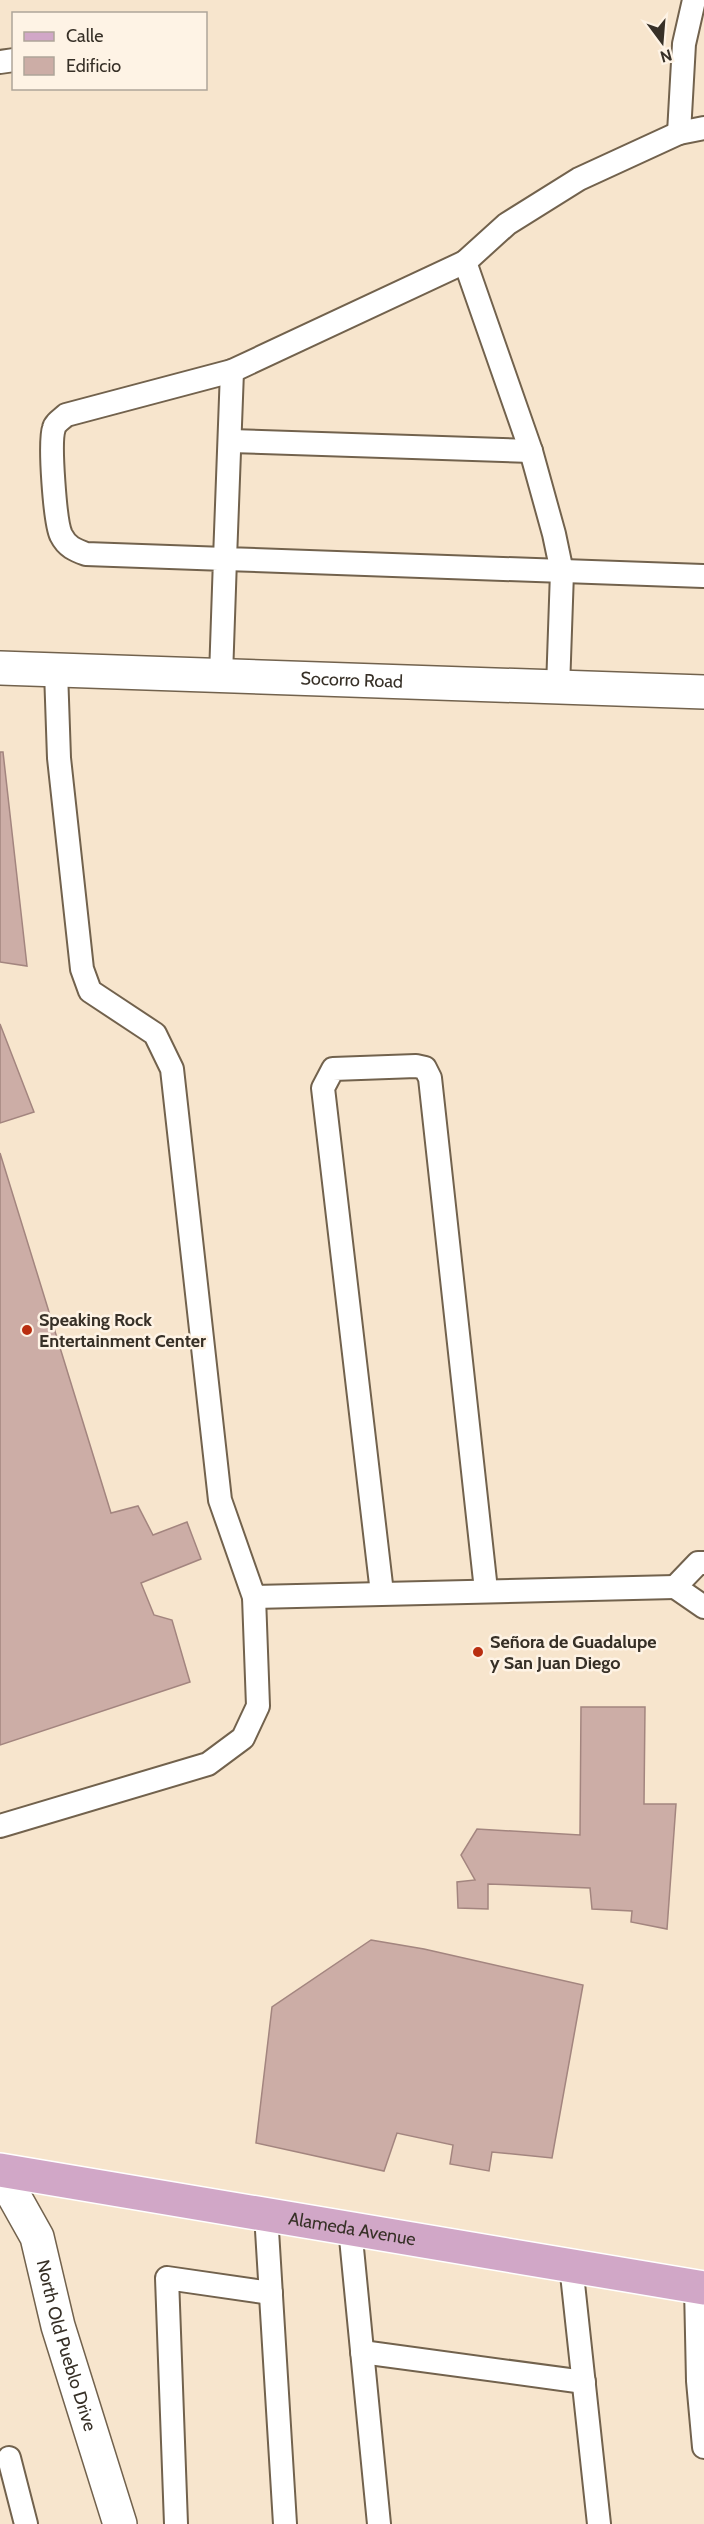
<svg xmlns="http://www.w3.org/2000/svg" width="704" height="2524" font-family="Cabin,sans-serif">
<rect width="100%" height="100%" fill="#f7e5cd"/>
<g fill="#ccada6" stroke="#a3857f" stroke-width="1.5">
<polygon points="0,752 3,752 27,966 0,962"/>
<polygon points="0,1024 34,1112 0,1123"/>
<polygon points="0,1153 111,1513 138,1506 153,1535 187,1522 201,1559 141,1583 154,1615 172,1620 190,1682 0,1745"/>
<polygon points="581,1707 645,1707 644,1804 676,1804 667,1929 631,1922 632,1911 592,1909 590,1888 488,1884 488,1909 458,1908 457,1882 475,1880 461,1855 477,1829 580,1835"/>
<polygon points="371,1940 424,1949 583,1985 552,2158 492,2152 489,2171 450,2164 453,2145 397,2133 384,2171 256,2143 272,2007"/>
</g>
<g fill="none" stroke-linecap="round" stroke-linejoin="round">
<defs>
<g id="service">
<polyline points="694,0 684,44 679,133 704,128"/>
<polyline points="0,62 14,60"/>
<polyline points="465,262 507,224 579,179 679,133"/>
<polyline points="232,371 225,559 703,576"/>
<polyline points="230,441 531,451"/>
<polyline points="56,671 59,758 82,969 90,991 155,1034 172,1069 220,1500 254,1597 675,1587"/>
<path d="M221,676L225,559L86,554C75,550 67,547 61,535C55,522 49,442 54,428C55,423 62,419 66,415L232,371L465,262L531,451L554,534L562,572L558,688"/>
<polyline points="704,1563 698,1563 675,1587 704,1607"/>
<polyline points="382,1593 323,1088 333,1069 416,1066 425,1068 430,1078 486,1590"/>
<polyline points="0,1826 208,1764 243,1738 258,1706 254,1597"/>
<polyline points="266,2214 285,2524"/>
<polyline points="350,2228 379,2524"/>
<polyline points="571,2265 599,2524"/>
<polyline points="696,2287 698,2381 704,2447"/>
<polyline points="362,2352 584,2382"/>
<polyline points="9,2458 26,2524"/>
<polyline points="176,2524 167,2278 271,2293"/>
</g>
<g id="minor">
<path id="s1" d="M0,2171L37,2237L58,2326L120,2524"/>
</g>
<g id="secondary">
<path id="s2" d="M0,668L704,692"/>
</g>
<g id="primary">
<path id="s3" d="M0,2170L704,2288"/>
</g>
</defs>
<use href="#service" stroke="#72624d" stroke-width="26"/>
<use href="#minor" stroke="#72624d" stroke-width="36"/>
<use href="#secondary" stroke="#72624d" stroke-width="36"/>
<use href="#primary" stroke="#fff" stroke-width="36"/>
<use href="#service" stroke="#fff" stroke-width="22"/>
<use href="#minor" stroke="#fff" stroke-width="33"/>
<use href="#secondary" stroke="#fff" stroke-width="33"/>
<use href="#primary" stroke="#d1a7c7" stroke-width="33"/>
</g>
<g fill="#b92e10" stroke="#fef3e5" stroke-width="2">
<circle cx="27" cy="1330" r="6"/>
<circle cx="478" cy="1652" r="6"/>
</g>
<g text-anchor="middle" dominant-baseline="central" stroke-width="5" stroke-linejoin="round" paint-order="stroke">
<g font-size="18" fill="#373027" stroke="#fef3e5">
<text stroke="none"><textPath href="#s2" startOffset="352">Socorro Road</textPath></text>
<text stroke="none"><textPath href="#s3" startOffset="357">Alameda Avenue</textPath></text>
<text stroke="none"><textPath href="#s1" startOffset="188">North Old Pueblo Drive</textPath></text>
</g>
<g font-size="18" font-weight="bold" fill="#373027" stroke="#fef3e5" text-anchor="start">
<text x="39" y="1320">Speaking Rock<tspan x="39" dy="21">Entertainment Center</tspan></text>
<text x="490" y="1642">Señora de Guadalupe<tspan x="490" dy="21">y San Juan Diego</tspan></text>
</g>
</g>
<rect x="12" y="12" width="195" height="78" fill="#fef3e5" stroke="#aea599" stroke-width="1.5"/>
<rect x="24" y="32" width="30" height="9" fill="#d1a7c7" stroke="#aea599" stroke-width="1.5"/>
<text x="66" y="42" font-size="18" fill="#373027">Calle</text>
<rect x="24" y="57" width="30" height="18" fill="#ccada6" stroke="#aea599" stroke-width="1.5"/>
<text x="66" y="72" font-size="18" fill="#373027">Edificio</text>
<g transform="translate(662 42) rotate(164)" stroke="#fef3e5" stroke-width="4.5" paint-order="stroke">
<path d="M0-4.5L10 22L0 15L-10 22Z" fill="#373027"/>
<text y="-9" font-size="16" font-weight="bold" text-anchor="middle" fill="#373027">N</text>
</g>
</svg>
